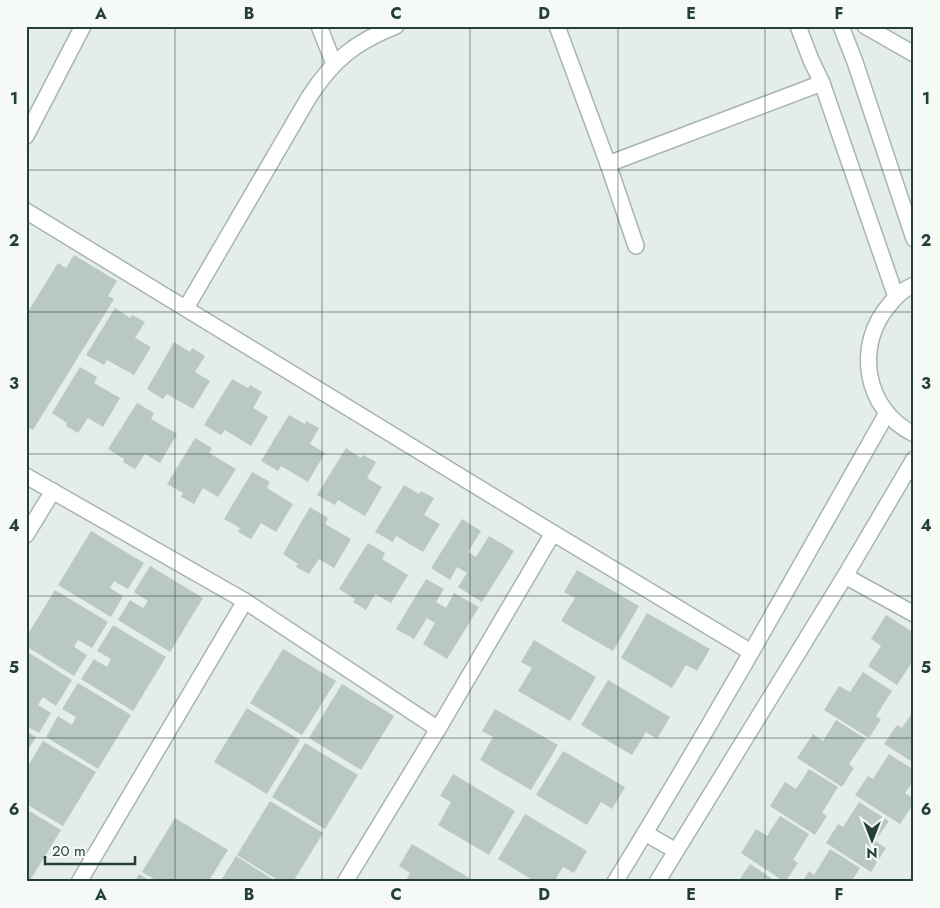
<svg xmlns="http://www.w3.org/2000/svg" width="940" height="908" font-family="Jost,sans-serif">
<rect width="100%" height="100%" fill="#e5ede9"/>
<g fill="#bac8c2">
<polygon points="74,255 117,281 108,296 114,299 33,430 26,426 26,315 58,263 66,268"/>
<polygon points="115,308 130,318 132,315 145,322 135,338 151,347 134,375 107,360 104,365 86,355"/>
<polygon points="174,342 190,352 192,348 205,356 195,372 210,381 193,409 167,394 163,399 147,389"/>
<polygon points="80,367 97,377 94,383 120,398 103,427 88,418 78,433 66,426 67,423 52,413"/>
<polygon points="232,379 248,388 250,385 262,392 253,408 268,417 251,446 225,430 221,435 204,425"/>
<polygon points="137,403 154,413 151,419 177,434 160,463 145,454 135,469 123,462 124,459 108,449"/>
<polygon points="289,415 305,424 306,421 319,428 310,444 325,453 308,482 281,466 278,471 261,461"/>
<polygon points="195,438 212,448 209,453 236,469 218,497 203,488 194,504 181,497 183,493 167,484"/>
<polygon points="346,448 361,458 363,455 376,462 367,478 382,487 365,516 338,500 335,505 317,495"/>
<polygon points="252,472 270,482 267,488 293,504 276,532 261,523 251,539 238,532 240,528 224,519"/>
<polygon points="404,485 419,494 421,491 434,498 424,515 440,524 423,552 396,536 393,542 375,532"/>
<polygon points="310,507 328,518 325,524 351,539 334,568 319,559 309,574 296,567 298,564 283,554"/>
<polygon points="462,519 481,531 468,552 476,557 489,536 514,551 482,602 458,587 467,573 457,567 450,580 431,568"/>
<polygon points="91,531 144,563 128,589 114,581 110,588 123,596 111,617 58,585"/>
<polygon points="368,543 385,553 382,559 408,575 391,603 375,594 366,610 353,602 355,599 339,589"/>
<polygon points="150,566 203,598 170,652 118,620 130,600 143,608 148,601 134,592"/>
<polygon points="577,570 639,606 613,651 561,621 575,598 564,592"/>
<polygon points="426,579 444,589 436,602 446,608 454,593 479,607 447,659 423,644 435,623 427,618 414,639 396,629"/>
<polygon points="55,590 108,622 92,648 78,640 74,647 87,655 74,676 26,646 26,637"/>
<polygon points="647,613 710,649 697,671 686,665 672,688 621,658"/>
<polygon points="886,615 914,633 914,659 897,685 868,666 881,646 871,639"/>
<polygon points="113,625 166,657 133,711 81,679 94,659 107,667 111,659 97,651"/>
<polygon points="534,640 596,677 570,721 518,691 532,668 521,662"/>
<polygon points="283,649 336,681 302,735 250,703"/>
<polygon points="26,651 72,680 56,706 43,697 38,705 51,713 39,733 26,726"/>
<polygon points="863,672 892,691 876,716 881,719 869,738 824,710 839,686 850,692"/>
<polygon points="608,680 670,717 657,739 646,732 632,755 581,725"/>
<polygon points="78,683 131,715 98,769 46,737 58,716 72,725 76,717 62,709"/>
<polygon points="342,684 394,716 361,770 309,738"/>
<polygon points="247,708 300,740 267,794 214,762"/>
<polygon points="495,709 558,745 531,790 480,760 493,737 482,731"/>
<polygon points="914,710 914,763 884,744 897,725 902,728"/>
<polygon points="836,720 866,739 849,764 854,768 842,787 797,758 813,734 823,741"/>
<polygon points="26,731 36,737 26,753"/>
<polygon points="43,741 96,772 63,826 26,804 26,769"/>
<polygon points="305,743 358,775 325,829 272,797"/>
<polygon points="563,751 625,787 612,809 601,802 587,825 536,795"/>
<polygon points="889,754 914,770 914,780 905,793 914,799 914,803 900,824 855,795 868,776 873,779"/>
<polygon points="809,769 838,787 822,813 827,816 815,835 770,806 785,782 796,789"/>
<polygon points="453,774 515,811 489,855 438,825 451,802 440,796"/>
<polygon points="270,801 323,833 293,882 281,882 237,855"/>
<polygon points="859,802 889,821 875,841 886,848 871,872 826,843 838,824 843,827"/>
<polygon points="26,809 61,830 29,882 26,882"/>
<polygon points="525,814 587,851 574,873 563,867 554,882 536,882 498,859"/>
<polygon points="780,816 809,834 793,860 798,863 785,882 741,853 756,829 767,836"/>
<polygon points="175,818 228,850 208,882 159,882 142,872"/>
<polygon points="412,844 476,882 405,882 410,873 399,866"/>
<polygon points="830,849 860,868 851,882 802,882 809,871 814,875"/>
<polygon points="236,856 277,882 220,882"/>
<polygon points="750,864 777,882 738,882"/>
<polygon points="139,874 152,882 134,882"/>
</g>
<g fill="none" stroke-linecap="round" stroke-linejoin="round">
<defs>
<g id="street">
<polyline points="319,26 334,64"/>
<polyline points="557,26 608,164 636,246"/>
<polyline points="798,26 811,60 822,83 896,297"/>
<polyline points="841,26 855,62 914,239"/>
<polyline points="865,26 914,54"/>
<polyline points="26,136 83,26"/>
<polyline points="608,164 822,83"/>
<polyline points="26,211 553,533 751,652"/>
<path d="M914,285C904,289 896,296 890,304C854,344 864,410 914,434"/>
<path d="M186,308L309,97C333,60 355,42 396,26"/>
<polyline points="26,476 245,601 438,729"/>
<polyline points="26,535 53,491"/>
<polyline points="845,576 914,614"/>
<polyline points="645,833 676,851"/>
<polyline points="79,882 245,601"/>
<polyline points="345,882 438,729 553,533"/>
<path d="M615,882C710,728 798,570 887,413"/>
<polyline points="657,882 845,576 914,459"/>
</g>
</defs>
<use href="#street" stroke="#a7b5b0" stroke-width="18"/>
<use href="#street" stroke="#fff" stroke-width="15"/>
</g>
<path fill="none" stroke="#243f36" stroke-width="1" stroke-opacity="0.55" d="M175,26V882M322,26V882M470,26V882M618,26V882M765,26V882M26,170H914M26,312H914M26,454H914M26,596H914M26,738H914"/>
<rect width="940" height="908" fill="none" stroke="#f5faf7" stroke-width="55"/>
<g transform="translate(872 840) rotate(180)" stroke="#f5faf7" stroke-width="4" paint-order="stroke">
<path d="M0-4L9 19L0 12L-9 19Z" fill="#243f36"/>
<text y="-8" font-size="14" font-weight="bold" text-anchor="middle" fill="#243f36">N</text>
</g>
<path d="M45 856v8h90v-8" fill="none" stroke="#243f36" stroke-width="2.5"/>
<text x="52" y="856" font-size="15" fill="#243f36" stroke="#f5faf7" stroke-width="4" paint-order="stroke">20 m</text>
<rect x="28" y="28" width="884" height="852" fill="none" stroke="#243f36" stroke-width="2"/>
<g font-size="16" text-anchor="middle" font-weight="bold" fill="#243f36">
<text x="101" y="19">A</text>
<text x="249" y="19">B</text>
<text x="396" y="19">C</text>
<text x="544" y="19">D</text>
<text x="691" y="19">E</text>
<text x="839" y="19">F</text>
<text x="14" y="104">1</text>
<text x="926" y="104">1</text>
<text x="14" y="246">2</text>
<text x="926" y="246">2</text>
<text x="14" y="389">3</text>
<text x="926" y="389">3</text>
<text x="14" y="531">4</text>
<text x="926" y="531">4</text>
<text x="14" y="673">5</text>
<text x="926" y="673">5</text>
<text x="14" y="815">6</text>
<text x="926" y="815">6</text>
<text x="101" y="900">A</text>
<text x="249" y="900">B</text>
<text x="396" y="900">C</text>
<text x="544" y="900">D</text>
<text x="691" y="900">E</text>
<text x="839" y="900">F</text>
</g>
</svg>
